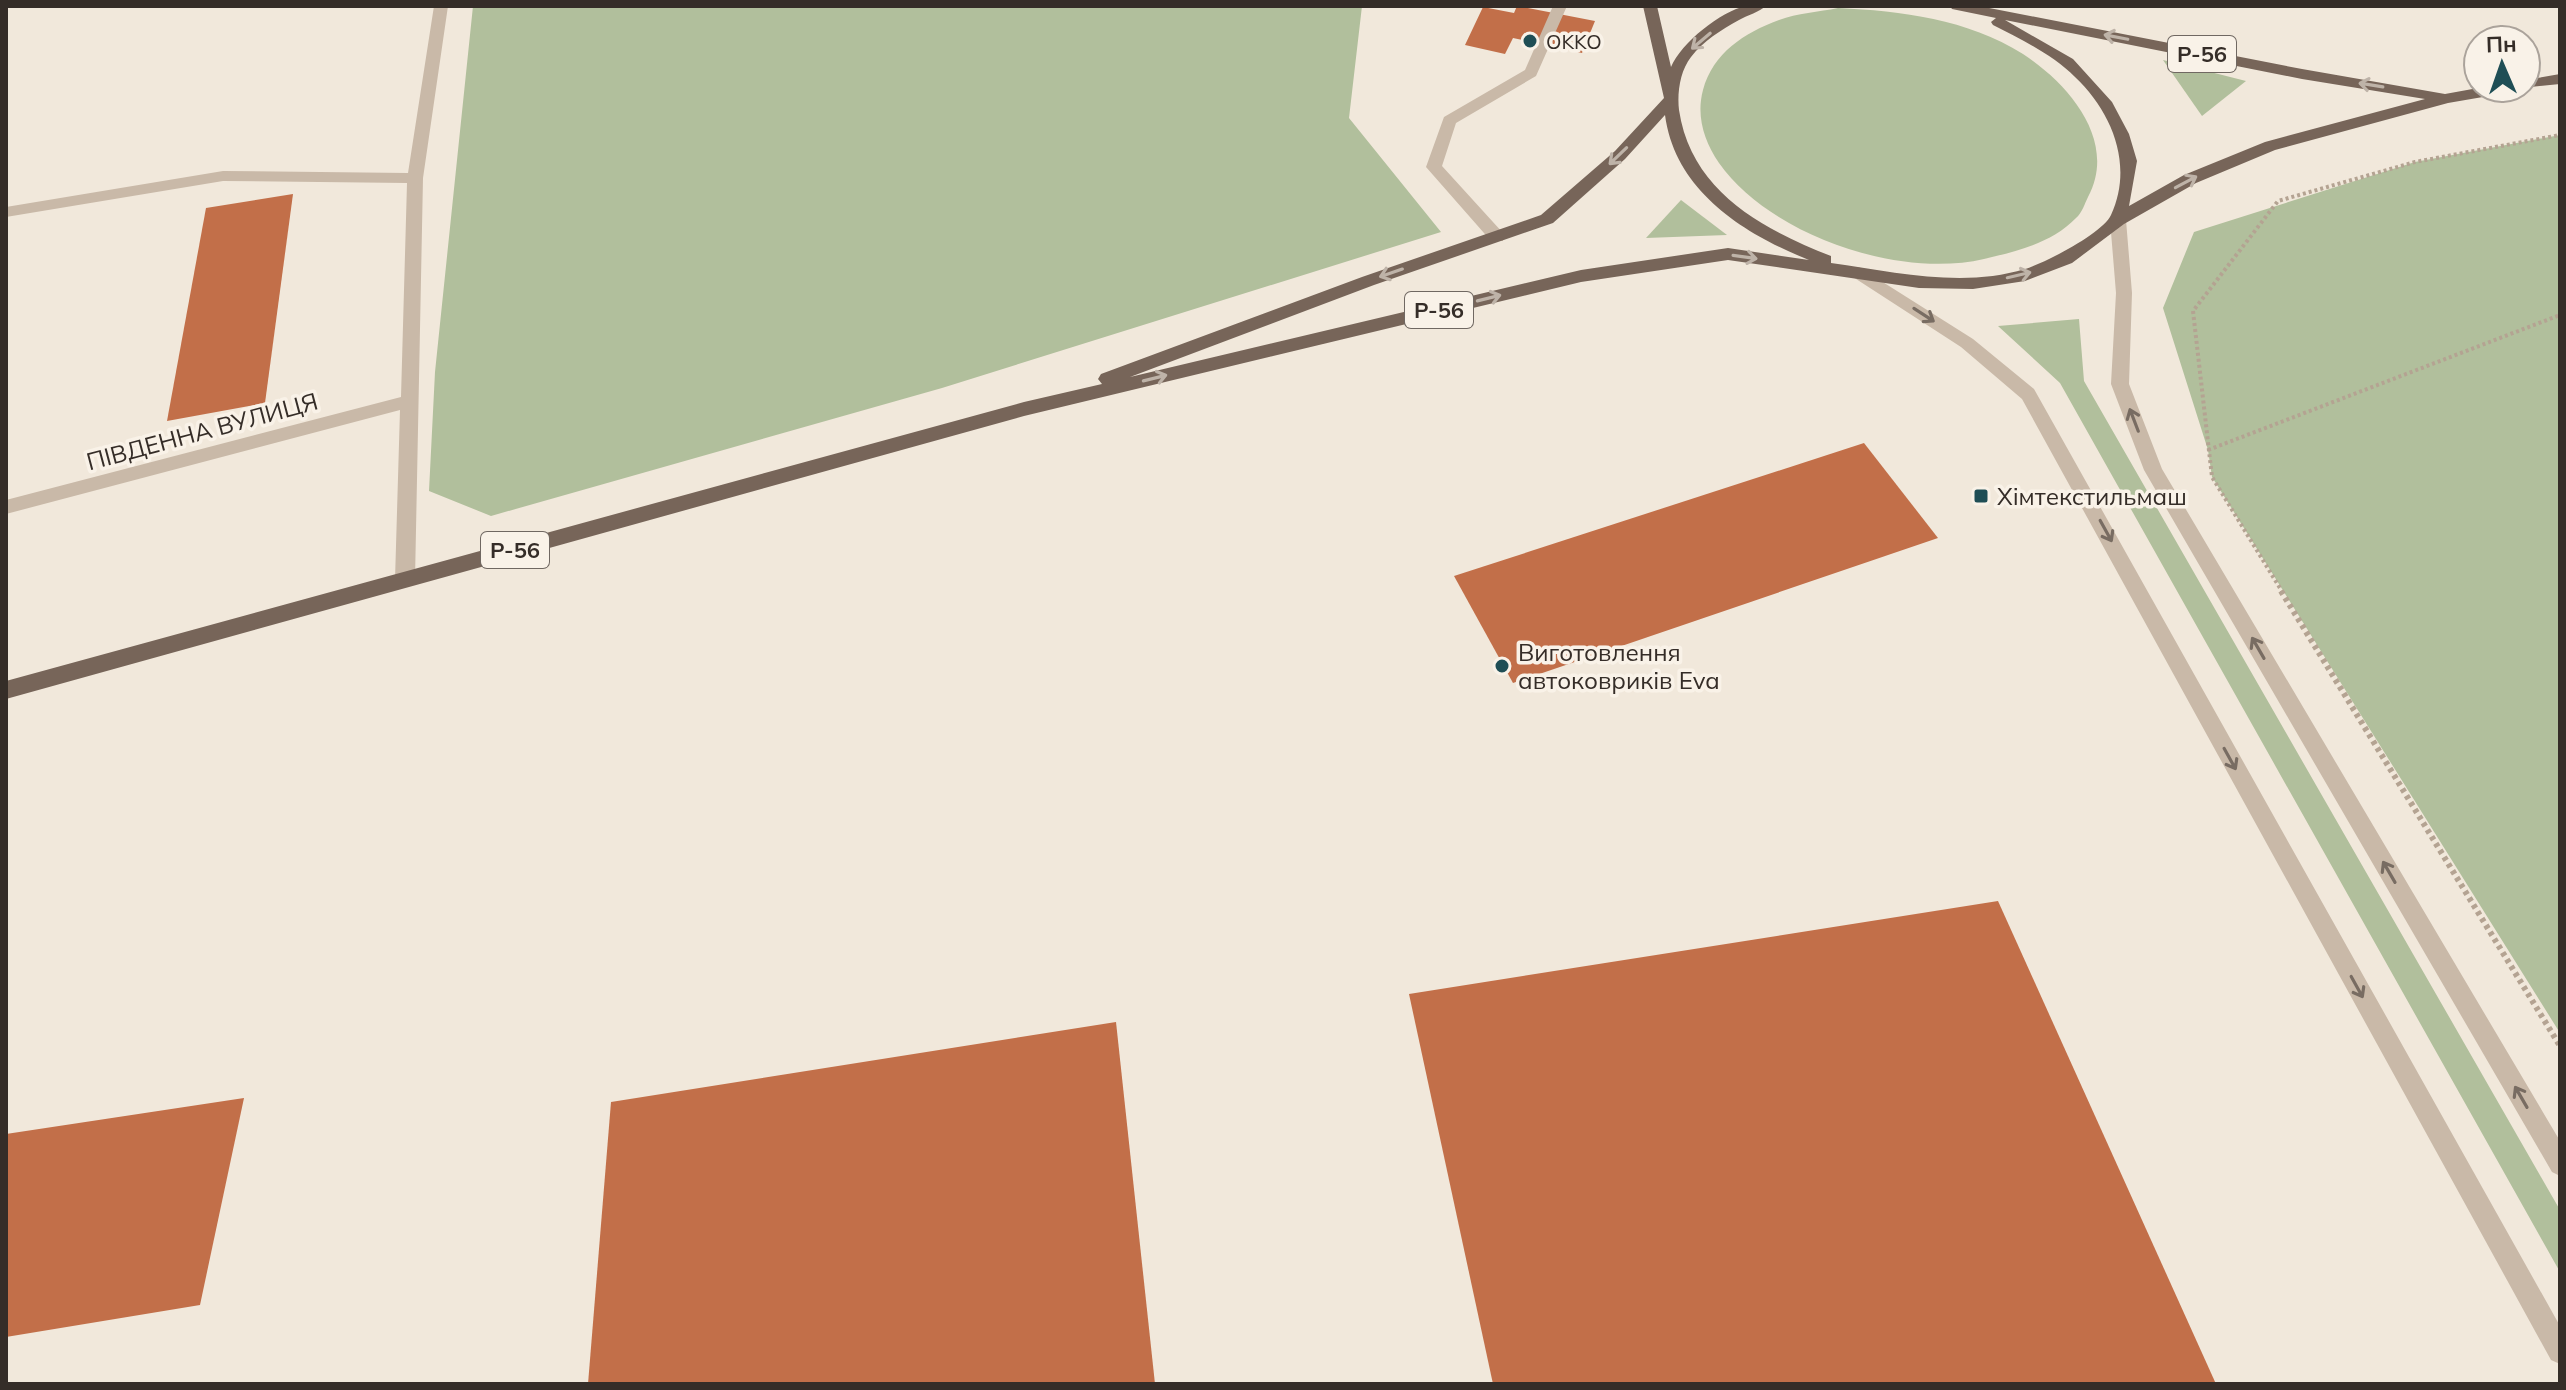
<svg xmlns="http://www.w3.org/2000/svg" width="2566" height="1390" font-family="Mulish,sans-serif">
<rect width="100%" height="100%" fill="#f1e8db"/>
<g fill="#b1bf9c">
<polygon points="473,6 1362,6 1349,118 1441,232 942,388 491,516 429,491 435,372"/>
<path d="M1838,8C1902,11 1967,19 2023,54C2069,84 2118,141 2088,197C2085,203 2082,213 2076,218C2052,243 2017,251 1984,259C1898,279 1770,235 1719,163C1704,141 1696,116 1703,90C1713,53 1744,33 1779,20C1797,13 1819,12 1838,8Z"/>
<polygon points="2163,60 2246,81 2202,116"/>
<polygon points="2560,135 2560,1033 2212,477 2208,450 2163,308 2194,232 2415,162"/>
<polygon points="1681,200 1727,235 1646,238"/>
<polygon points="2079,319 2084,381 2560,1210 2560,1272 2060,383 1998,326"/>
</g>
<g fill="#c26f49">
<polygon points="1517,6 1595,21 1582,53 1513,38 1505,54 1465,45 1483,7 1514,13"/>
<polygon points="293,194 265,403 167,421 206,208"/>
<polygon points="1864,443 1938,538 1513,683 1454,576"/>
<polygon points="1998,901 2216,1384 1493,1384 1409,994"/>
<polygon points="1116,1022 1155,1384 588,1384 611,1102"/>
<polygon points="244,1098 200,1305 6,1337 6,1134"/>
</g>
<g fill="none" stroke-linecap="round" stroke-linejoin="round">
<g stroke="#b4a392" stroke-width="4" stroke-dasharray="3 3" stroke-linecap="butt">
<polyline points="2208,450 2560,315"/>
<polyline points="2283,593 2212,477 2193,311 2278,201 2415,162 2560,135"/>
</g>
<polyline stroke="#b4a392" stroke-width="6" stroke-dasharray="4 4" stroke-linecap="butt" points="2281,591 2560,1046"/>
<g fill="#c9b9a8" fill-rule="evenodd">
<polygon points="434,6 448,6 423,178 415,580 412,585 398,585 395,580 400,410 6,514 6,500 401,397 407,183 223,181 6,217 6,207 223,171 408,173"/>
<polygon points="1553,6 1567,6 1536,76 1456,123 1442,166 1503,233 1503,241 1491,241 1426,167 1444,117 1525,70"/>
<polygon points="2118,215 2126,220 2132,293 2129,384 2162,469 2560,1141 2560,1176 2552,1172 2144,470 2111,384 2116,293 2110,220"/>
<polygon points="1859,267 1973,339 2034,389 2560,1326 2560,1364 2551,1360 2022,399 1961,347 1853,277 1851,273 1853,269"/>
</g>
<g fill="#776559" fill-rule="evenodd">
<path d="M1643,6H1657L1671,67C1681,43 1721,11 1746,6C1752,5 1760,6 1766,6C1759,12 1748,15 1739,20C1721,30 1703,41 1691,57C1680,71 1677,93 1679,110C1691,191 1762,229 1831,256V263C1894,272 1963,288 2025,269C2045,263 2103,233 2111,215C2134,165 2112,112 2075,77C2052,54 2022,40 1993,25L1991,22L1996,18L1952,9L1950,6H1979L2302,69L2445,94L2478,88H2513L2506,93L2448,103L2275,150L2196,183L2124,224L2072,263L2025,281L1973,289L1919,288L1728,260L1581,282L1024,416L6,699V681L1024,402L1102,384L1098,379L1101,374L1362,277L1541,215L1615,151L1664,98ZM2005,20L2302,79L2425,99L2265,142L2184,175L2129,206L2137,161L2129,134L2112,102L2073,59ZM1665,115C1675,191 1744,234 1809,260L1728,248L1581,270L1130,377L1374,285L1553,223L1625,159Z"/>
<polygon points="2560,74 2560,84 2521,88 2526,88 2526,80"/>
</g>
</g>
<defs><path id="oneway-shaft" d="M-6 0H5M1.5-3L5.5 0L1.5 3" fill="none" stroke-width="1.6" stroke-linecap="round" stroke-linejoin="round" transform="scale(2)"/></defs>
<g stroke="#beb3a8">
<use href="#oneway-shaft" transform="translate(2116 37) rotate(-169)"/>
<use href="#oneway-shaft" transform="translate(1701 41) rotate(140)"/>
<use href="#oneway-shaft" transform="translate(2371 85) rotate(-171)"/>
<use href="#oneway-shaft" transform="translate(1618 156) rotate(136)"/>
<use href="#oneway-shaft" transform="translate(2186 182) rotate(-28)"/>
<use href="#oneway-shaft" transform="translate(1745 257) rotate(8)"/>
<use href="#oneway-shaft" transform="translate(1391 273) rotate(161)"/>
<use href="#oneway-shaft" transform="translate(2019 275) rotate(-13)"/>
<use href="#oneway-shaft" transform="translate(1489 298) rotate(-14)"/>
<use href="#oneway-shaft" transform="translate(1155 378) rotate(-14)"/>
</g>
<g stroke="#786c62">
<use href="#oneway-shaft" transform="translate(1924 315) rotate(33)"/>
<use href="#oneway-shaft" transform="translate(2134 420) rotate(-111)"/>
<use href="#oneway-shaft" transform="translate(2106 531) rotate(61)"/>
<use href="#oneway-shaft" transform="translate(2258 648) rotate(-120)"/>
<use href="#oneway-shaft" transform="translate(2230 759) rotate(61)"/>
<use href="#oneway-shaft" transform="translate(2389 872) rotate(-120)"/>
<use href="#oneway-shaft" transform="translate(2357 987) rotate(61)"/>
<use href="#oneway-shaft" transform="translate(2521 1097) rotate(-120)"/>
</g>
<g fill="#1f4e55" stroke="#f9f2e8" stroke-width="3">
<circle cx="1530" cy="41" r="8"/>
<rect x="1973" y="488" width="16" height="16" rx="4"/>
<circle cx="1502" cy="666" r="8"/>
</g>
<g text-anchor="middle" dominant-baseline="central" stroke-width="7" stroke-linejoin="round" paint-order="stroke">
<g font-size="20" fill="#352d28" stroke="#f9f2e8" text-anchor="start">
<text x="1546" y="41">OKKO</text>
</g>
<g fill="#f9f2e8" stroke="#706862" stroke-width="2">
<rect x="2168" y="36" width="68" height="36" rx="6"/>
<rect x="1405" y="292" width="68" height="36" rx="6"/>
<rect x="481" y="532" width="68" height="36" rx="6"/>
</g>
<g font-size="22" font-weight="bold" fill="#352d28">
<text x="2202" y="54">Р-56</text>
<text x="1439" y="310">Р-56</text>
<text x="515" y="550">Р-56</text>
</g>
<g font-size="24" fill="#352d28" stroke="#f9f2e8">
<text transform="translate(202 431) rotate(-15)">ПІВДЕННА ВУЛИЦЯ</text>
</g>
<g font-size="24" fill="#352d28" stroke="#f9f2e8" text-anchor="start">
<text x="1997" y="496">Хімтекстильмаш</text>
<text x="1518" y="652">Виготовлення<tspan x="1518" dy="28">автоковриків Eva</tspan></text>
</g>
</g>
<rect width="2566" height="1390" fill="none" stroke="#352d28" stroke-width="16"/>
<g transform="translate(2502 64) rotate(358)"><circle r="38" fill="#f9f2e8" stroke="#aba39b" stroke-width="2"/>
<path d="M0-6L14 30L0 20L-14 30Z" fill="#1f4e55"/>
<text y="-12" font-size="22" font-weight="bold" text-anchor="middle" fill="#352d28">Пн</text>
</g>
</svg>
